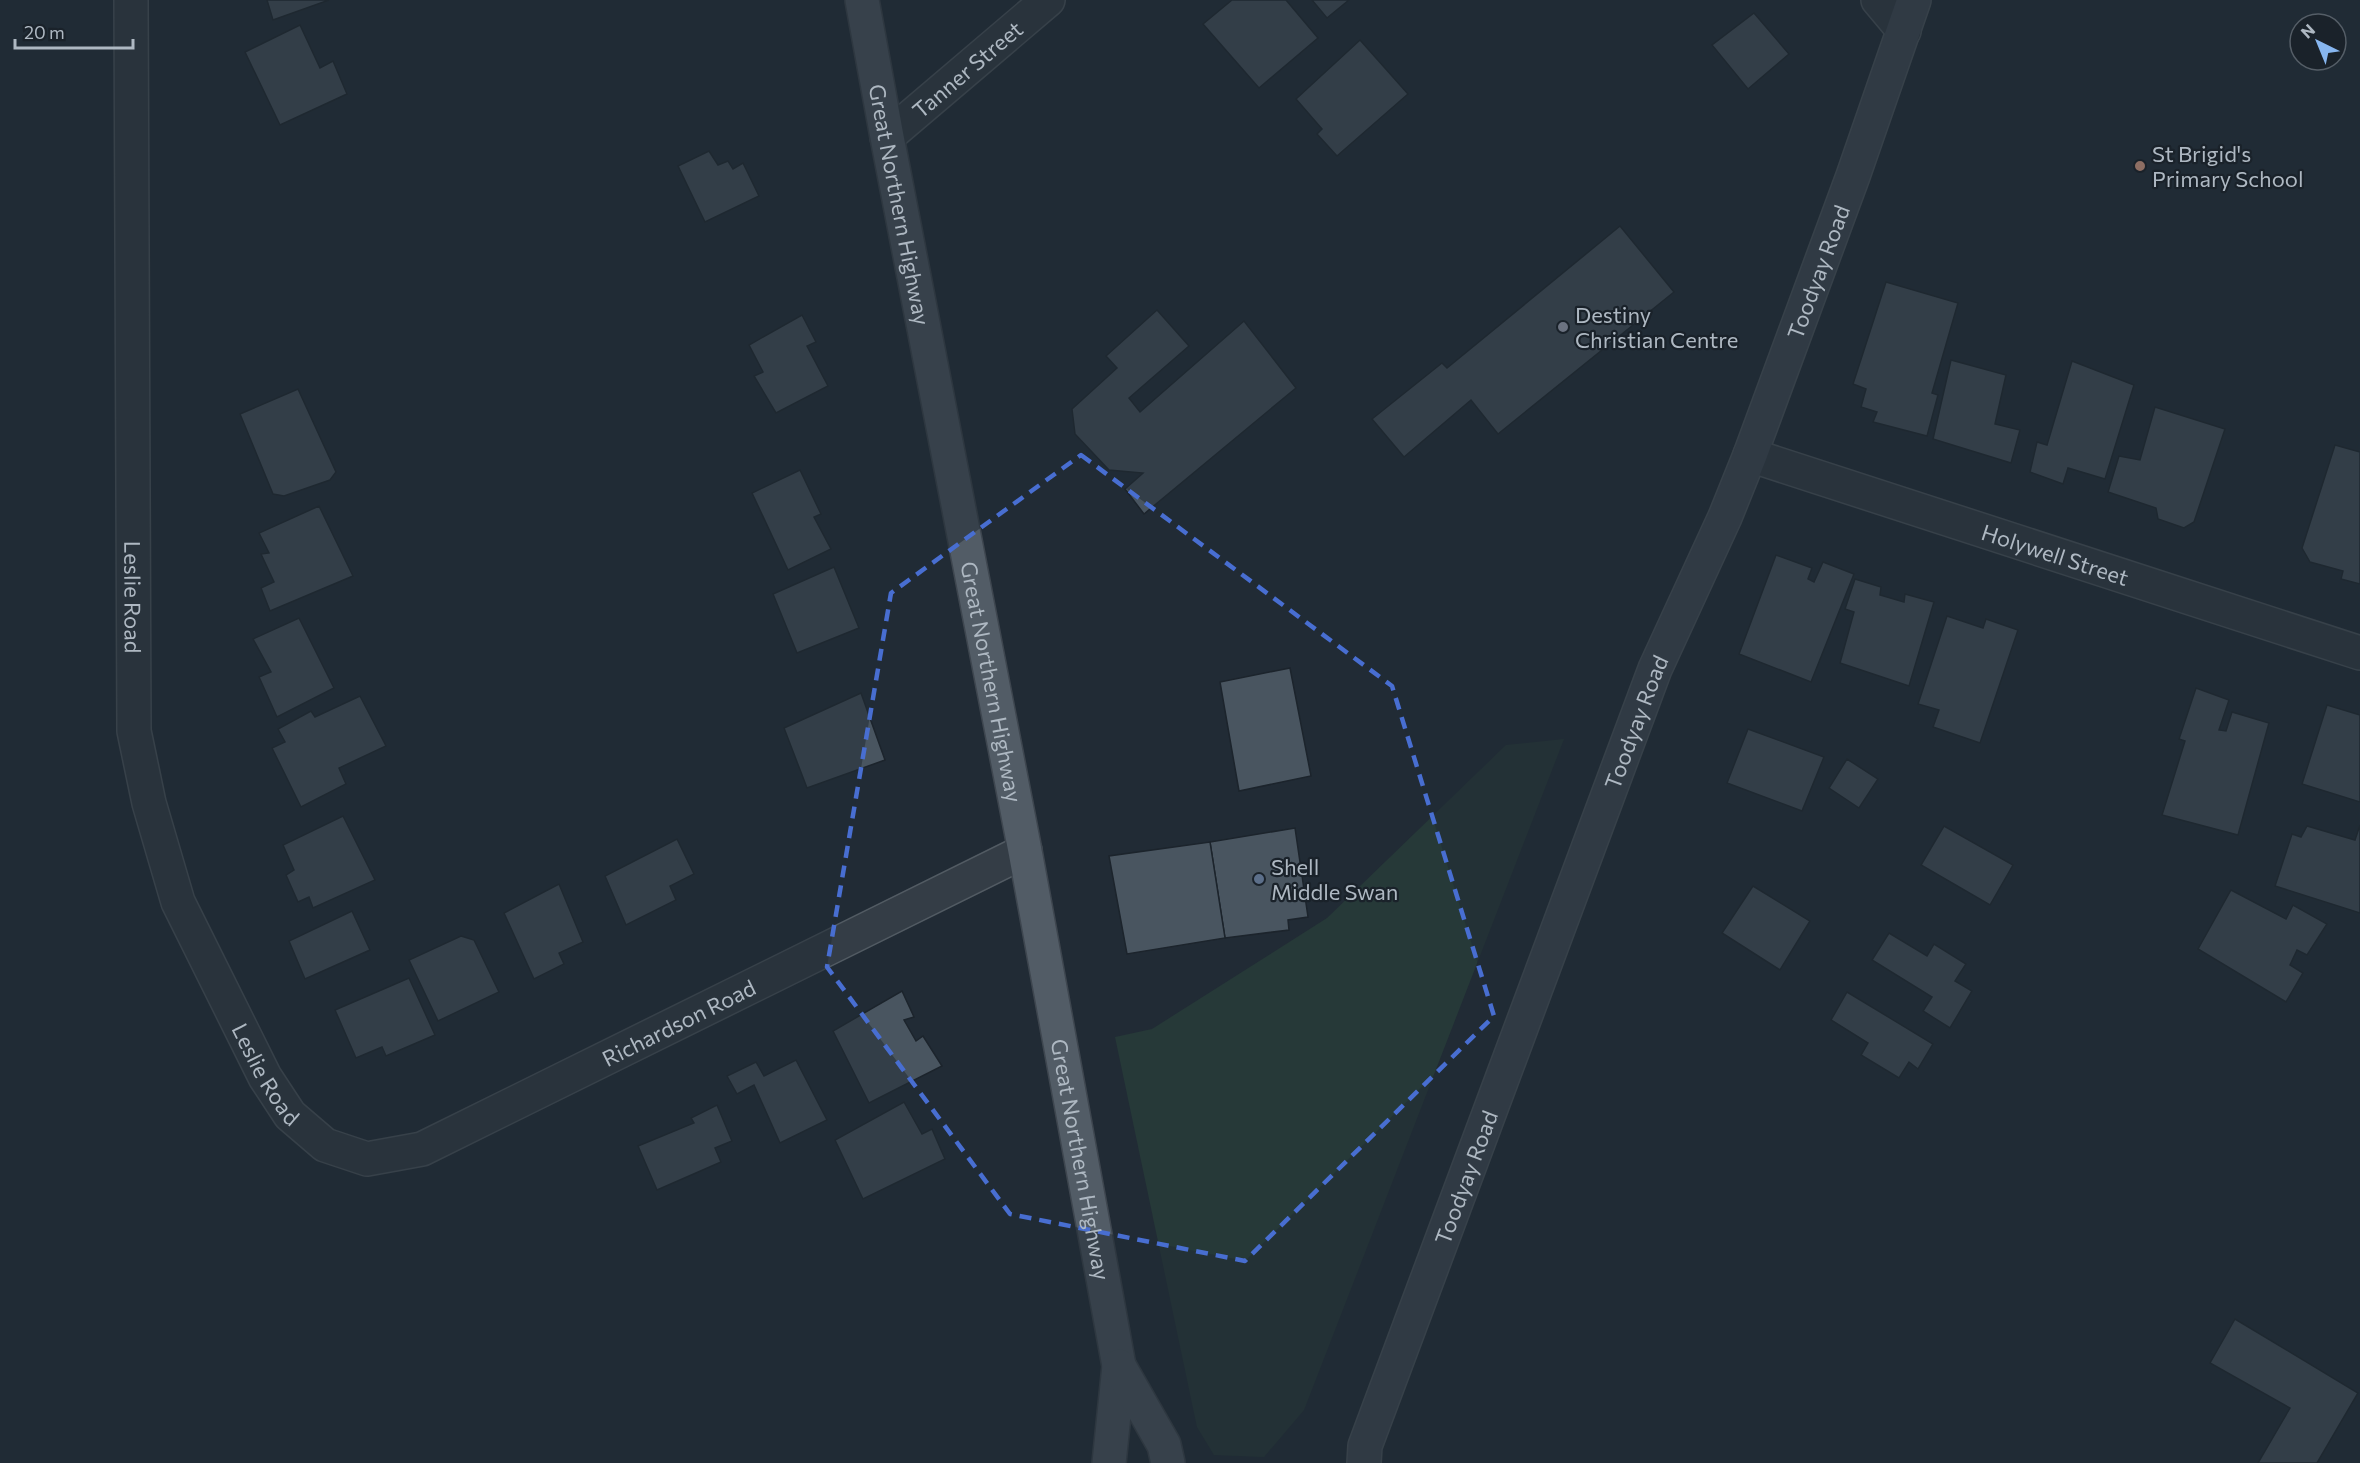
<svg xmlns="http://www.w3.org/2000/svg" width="2360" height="1463" font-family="Commissioner,sans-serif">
<rect width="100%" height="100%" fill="#212b35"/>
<polygon fill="#263938" points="1564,739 1304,1410 1264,1457 1214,1455 1197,1427 1115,1037 1152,1029 1327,918 1506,745"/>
<g fill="#495560" stroke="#1c242c" stroke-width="1.5">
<polygon points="267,0 329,0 273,20"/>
<polygon points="1232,0 1286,0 1318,38 1259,88 1203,24"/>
<polygon points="1312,0 1349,0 1327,18"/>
<polygon points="1754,13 1789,54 1748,89 1712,45"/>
<polygon points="300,25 320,68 333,61 347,94 280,125 245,52"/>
<polygon points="1360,40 1408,94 1337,156 1317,134 1322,129 1296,99"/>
<polygon points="709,151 718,165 728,161 733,169 743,163 759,196 705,222 678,166"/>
<polygon points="1620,226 1674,292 1498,434 1471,400 1404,457 1372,419 1442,363 1447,368"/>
<polygon points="1886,282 1958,303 1932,393 1938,395 1927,436 1873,422 1877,412 1861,407 1866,389 1853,384"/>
<polygon points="1157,310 1189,346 1129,398 1140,412 1244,321 1296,388 1144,514 1125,489 1143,473 1109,470 1075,434 1072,409 1117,368 1106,356"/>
<polygon points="802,315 816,342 807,346 828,386 776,413 754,376 763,372 749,345"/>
<polygon points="1951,360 2006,375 1995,424 2020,430 2011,463 1933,439"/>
<polygon points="2072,361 2134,385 2105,479 2068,468 2063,484 2030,472 2037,442 2047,445"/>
<polygon points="298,389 336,472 330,480 284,496 273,494 240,414"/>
<polygon points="2155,407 2225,429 2194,522 2184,528 2158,519 2156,508 2108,492 2119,456 2140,460"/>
<polygon points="2335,445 2360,452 2360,584 2341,579 2343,571 2310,562 2302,548"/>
<polygon points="800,470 821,514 814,517 831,549 788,570 752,493"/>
<polygon points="319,506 353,576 270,611 261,588 274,582 261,554 269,553 259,533"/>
<polygon points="1776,555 1812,568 1808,579 1814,582 1823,562 1854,574 1811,682 1739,654"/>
<polygon points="834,567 859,628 797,653 773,594"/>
<polygon points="1855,579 1881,587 1880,595 1904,602 1905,594 1934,602 1909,686 1840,663 1854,612 1845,609"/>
<polygon points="1947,616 1983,628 1986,619 2018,630 1980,743 1933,727 1939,710 1918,704"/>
<polygon points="299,618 334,688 277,717 259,677 271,672 253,639"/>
<polygon points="1290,668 1311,776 1239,791 1220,682"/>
<polygon points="2196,688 2229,700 2219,730 2226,731 2232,712 2269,723 2238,835 2162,815 2185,741 2179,739"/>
<polygon points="861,693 885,760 807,788 784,728"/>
<polygon points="360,696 386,746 339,768 346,784 301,807 272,748 285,742 278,729 311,711 315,717"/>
<polygon points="2327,705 2360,715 2360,802 2302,784"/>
<polygon points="1748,729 1824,757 1802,811 1727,783"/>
<polygon points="1847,759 1878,779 1859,808 1829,788"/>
<polygon points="343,816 375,880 313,908 309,897 298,902 286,875 294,870 283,845"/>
<polygon points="2360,825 2360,913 2275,886 2292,834 2301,837 2307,826 2355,840"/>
<polygon points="1944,826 2013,865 1990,905 1921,865"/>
<polygon points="1295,828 1308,917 1288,920 1289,930 1225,938 1210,842"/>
<polygon points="677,839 694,874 670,886 676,900 626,925 605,876"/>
<polygon points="1210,842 1225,938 1127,954 1109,856"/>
<polygon points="559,884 583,942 559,953 564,964 534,979 504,913"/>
<polygon points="1753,886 1810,921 1780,970 1722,933"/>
<polygon points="2231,890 2286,919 2293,905 2327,924 2307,955 2297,950 2290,965 2303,973 2286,1002 2198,949"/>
<polygon points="352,911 370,950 305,979 289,941"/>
<polygon points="1889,933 1927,956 1934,944 1966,964 1955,981 1972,991 1950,1028 1923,1011 1932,997 1872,960"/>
<polygon points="461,936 474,940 499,992 438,1021 409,960"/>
<polygon points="409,978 435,1035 386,1056 382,1047 356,1058 335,1010"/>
<polygon points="902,991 914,1017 904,1020 916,1041 923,1036 942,1066 869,1103 833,1031"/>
<polygon points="1847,992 1933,1044 1918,1069 1909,1062 1899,1078 1861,1055 1868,1043 1831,1020"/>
<polygon points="796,1060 827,1120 780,1143 754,1085 737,1094 727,1076 756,1062 764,1076"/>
<polygon points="904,1102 922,1134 932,1129 945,1159 863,1199 835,1140"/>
<polygon points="717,1105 732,1141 715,1148 721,1162 657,1190 638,1146 694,1123 691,1118"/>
<polygon points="2235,1319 2358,1393 2317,1463 2258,1463 2290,1408 2210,1363"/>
</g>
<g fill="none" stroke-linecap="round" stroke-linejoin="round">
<defs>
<g id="street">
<path id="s1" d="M131,0L134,731L149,803L178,902L265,1077L290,1115L325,1145L367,1159L422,1149L1025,851"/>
<polyline points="1878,0 1904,31"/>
<path id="s2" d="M887,137L1048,0"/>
<path id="s3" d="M1750,455L2360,653"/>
</g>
<g id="secondary">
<path id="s4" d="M1364,1463L1365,1446L1655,669L1725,517L1750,455L1853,176L1914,0"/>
</g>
<g id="primary">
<path id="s5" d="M862,0L887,137L1025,851L1119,1366L1109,1463"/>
<polyline points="1119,1366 1164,1445 1168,1463"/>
</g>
</defs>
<use href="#street" stroke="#525b63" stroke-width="36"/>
<use href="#secondary" stroke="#525b63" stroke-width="36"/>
<use href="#primary" stroke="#3e464f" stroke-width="36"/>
<use href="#street" stroke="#343d46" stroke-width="33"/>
<use href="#secondary" stroke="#434c58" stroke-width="33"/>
<use href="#primary" stroke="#525c66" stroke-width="33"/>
</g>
<path d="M0 0H2360V1463H0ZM1081,455L1392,686L1494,1016L1245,1261L1010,1214L827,967L891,593Z" fill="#212b35" fill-opacity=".55" fill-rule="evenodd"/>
<path fill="none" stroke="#486ed1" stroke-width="4.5" stroke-dasharray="12 8" stroke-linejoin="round" d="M1081,455L1392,686L1494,1016L1245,1261L1010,1214L827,967L891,593Z"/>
<circle fill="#8d6e63" stroke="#1a222a" stroke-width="2" cx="2140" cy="166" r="6"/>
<circle fill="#6b7280" stroke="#1a222a" stroke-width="2" cx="1563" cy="327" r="6"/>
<circle fill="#5c6f8a" stroke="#1a222a" stroke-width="2" cx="1259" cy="879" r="6"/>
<g text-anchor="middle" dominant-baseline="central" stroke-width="4.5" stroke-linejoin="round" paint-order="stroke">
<g font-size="22" fill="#aeb8c2" stroke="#1a222a">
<text stroke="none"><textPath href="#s2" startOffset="105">Tanner Street</textPath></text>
<text stroke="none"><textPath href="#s5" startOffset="208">Great Northern Highway</textPath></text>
<text stroke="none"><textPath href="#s4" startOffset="1276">Toodyay Road</textPath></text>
<text stroke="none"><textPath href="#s3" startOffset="321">Holywell Street</textPath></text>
<text stroke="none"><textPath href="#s1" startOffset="597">Leslie Road</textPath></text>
<text stroke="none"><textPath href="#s5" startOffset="694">Great Northern Highway</textPath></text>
<text stroke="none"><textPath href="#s4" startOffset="790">Toodyay Road</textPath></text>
<text stroke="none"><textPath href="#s1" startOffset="1581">Richardson Road</textPath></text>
<text stroke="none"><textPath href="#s1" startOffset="1101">Leslie Road</textPath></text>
<text stroke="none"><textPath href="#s5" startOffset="1180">Great Northern Highway</textPath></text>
<text stroke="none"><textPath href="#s4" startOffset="304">Toodyay Road</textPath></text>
</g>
<g font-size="22" fill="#aeb8c2" stroke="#1a222a" text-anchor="start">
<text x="2152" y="153">St Brigid's<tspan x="2152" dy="25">Primary School</tspan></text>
<text x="1575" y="314">Destiny<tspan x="1575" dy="25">Christian Centre</tspan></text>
<text x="1271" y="866">Shell<tspan x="1271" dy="25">Middle Swan</tspan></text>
</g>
</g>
<g transform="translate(2318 42) rotate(317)"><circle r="28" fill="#1a222a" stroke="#555e67" stroke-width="1.5"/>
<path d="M0-4.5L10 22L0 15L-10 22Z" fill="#87b6ef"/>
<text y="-9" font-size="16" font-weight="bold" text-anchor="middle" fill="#aeb8c2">N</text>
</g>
<path d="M15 39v9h118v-9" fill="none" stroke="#aeb8c2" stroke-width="3"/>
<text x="24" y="39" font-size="18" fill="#aeb8c2" stroke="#1a222a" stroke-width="4.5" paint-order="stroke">20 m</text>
</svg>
